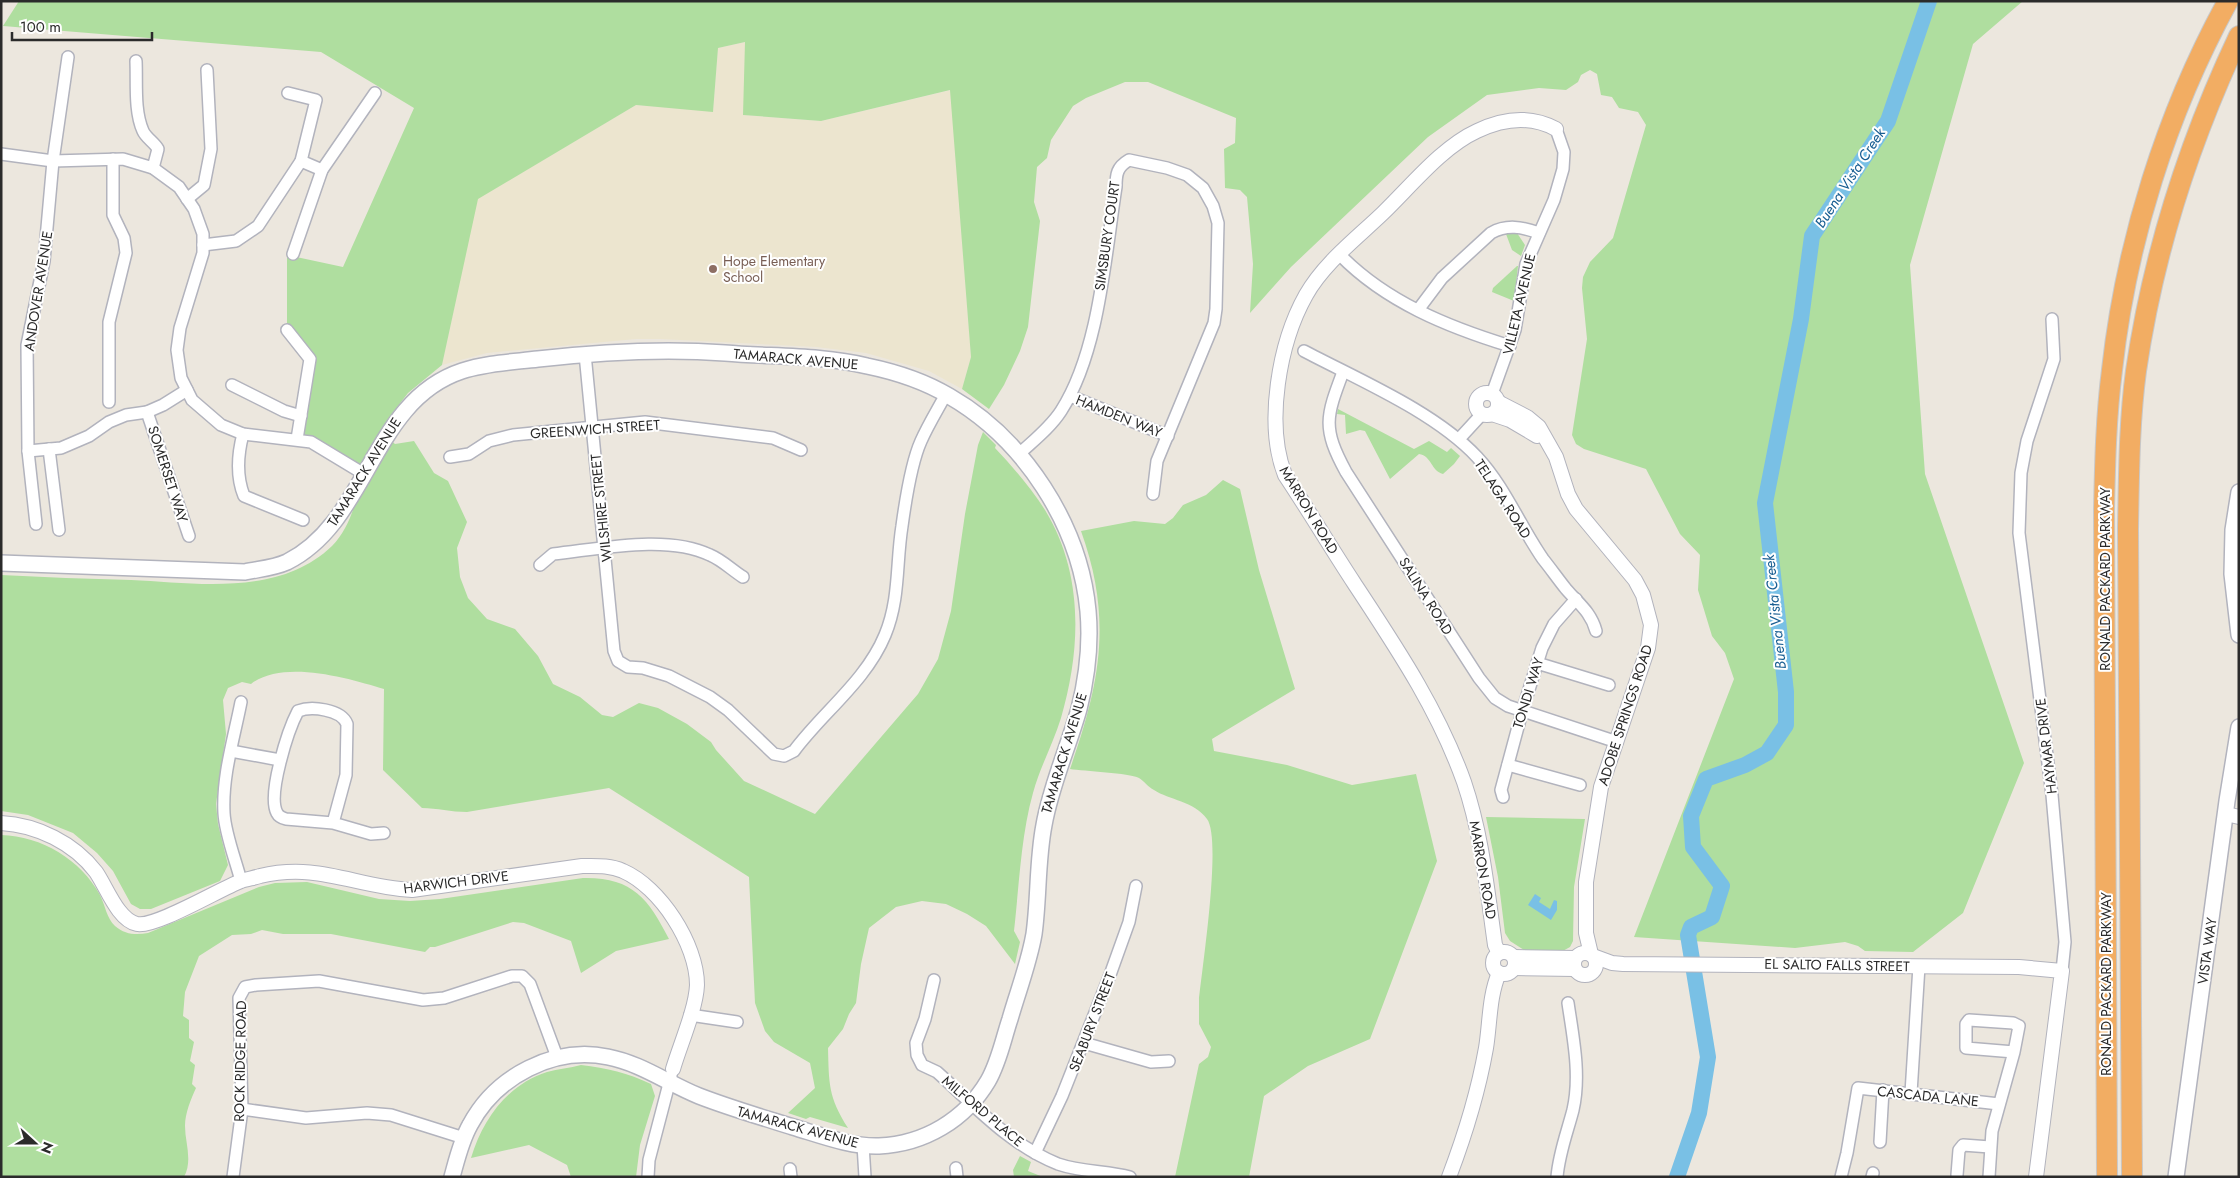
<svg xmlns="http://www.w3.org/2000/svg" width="2240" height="1178" font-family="Jost,sans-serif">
<rect width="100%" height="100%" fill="#ece7de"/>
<polygon fill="#ece5cf" points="746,42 744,115 821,121 951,90 971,357 962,389 929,371 866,353 816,347 660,339 636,339 487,353 442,365 477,199 636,105 713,111 718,48"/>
<g fill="#afde9f">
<path d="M19,1H2023L1973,44L1910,265L1925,474L2024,763L1963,913L1913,952L1865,951L1858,946L1845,942L1795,948L1634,937L1734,679L1725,653L1712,636L1698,590L1700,555L1680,534L1646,469L1584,449L1576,444L1572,435L1587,339L1582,288L1583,277L1590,262L1613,238L1646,125L1638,112L1619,108L1612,97L1601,95L1597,74L1590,70L1581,75L1578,82L1566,90L1539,88L1487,95L1428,137L1291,267L1250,313L1253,264L1247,197L1240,190L1225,188L1224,149L1235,143L1236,118L1148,82H1125L1086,98L1073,106L1051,140L1047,158L1037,167L1034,202L1040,221L1028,327L1020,351L1004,385L989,409L962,389L971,357L950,90L821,121L743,115L745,42L718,48L713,112L636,105L478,199L442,365L408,393L388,419L382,433L395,444L414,441L434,473L448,481L467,522L457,548L460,577L468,598L487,619L515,629L538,656L553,684L580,697L602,715L613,717L639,703L658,708L687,724L711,742L716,750L744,781L815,814L918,694L938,659L951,611L965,514L978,445L983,432L996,445L995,448C1013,467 1031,488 1045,510C1084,574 1081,649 1061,718C1053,744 1040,767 1033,793C1021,835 1019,887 1014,931L1020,942L1015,964L986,926L967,914L946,904L922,901L896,907L869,928L861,964L856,1003L849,1014L843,1029L828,1048C829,1083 828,1097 848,1128L810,1117L806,1119L788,1113L815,1088L810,1063L774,1042L765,1031L755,1003L749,877L609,788L467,812C451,812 437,808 422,808L383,770L384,689C348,678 283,659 251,684L242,682L228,688L223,700L226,734L216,804L218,824L228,865L220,881L151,909H140L131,904L113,871L97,853L73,833L28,815L1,811V575C44,577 88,579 131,580C196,583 279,597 332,546C351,527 356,499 364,474L297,439L310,359L287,330V255L343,267L414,108L321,52L3,26Z"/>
<polygon points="1517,233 1525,245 1521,256 1512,250 1506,234"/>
<polygon points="1517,266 1518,266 1514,301 1492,292 1493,288"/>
<path d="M1338,409L1414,449L1429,441L1447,452L1451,448L1460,456L1454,464L1443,474C1431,471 1432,456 1419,454L1390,479L1365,431L1360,430L1346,434L1345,415L1337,414Z"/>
<path d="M1223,480L1240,489L1259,570L1295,689L1212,739L1214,751L1287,765L1352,785L1416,774L1437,861L1370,1039L1308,1066L1264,1096L1249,1177H1175L1199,1064L1208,1057L1211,1047L1199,1024V1000C1202,969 1222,839 1207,819C1194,801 1169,800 1154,790C1148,787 1144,781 1139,778C1129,773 1084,771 1070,769C1100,683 1113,620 1081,531L1134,521L1165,524L1173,518L1183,505L1206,495Z"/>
<polygon points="1486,817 1585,819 1574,887 1573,941 1570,947 1561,952 1524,950 1510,941 1505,933 1498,877"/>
<path d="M1,835C42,836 81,860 100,895C105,905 107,919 115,926C125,935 137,935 148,933L259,887L275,883L307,882L379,899L410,901L440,899L583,878C632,877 648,898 669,939L616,951L581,973L571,941L524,923L513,922L435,947H430L425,952L331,934H283L262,930L251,934L232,935L199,956L185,992L183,1016L189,1020V1038L194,1042L190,1061L195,1065L192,1084L196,1088C191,1099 185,1113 185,1126C185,1143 193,1160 184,1177H1Z"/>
<path d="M581,1065C607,1068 628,1073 651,1084L655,1096L640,1145L636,1177H571L567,1165L529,1145L471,1158C483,1119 507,1085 547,1072C558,1069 570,1068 581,1065Z"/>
<polygon points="1020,1156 1031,1162 1028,1171 1043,1177 1014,1177 1013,1170"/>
</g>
<polygon fill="#79c0e5" points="1535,894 1541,898 1539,902 1550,909 1554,900 1557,901 1557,910 1551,920 1528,905"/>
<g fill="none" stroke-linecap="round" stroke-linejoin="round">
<polyline stroke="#79c0e5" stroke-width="16" points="1677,1177 1699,1113 1708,1057 1688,935 1691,927 1712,917 1722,886 1693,847 1691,816 1706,779 1745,765 1767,753 1786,725 1786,692 1765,503 1801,319 1812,236 1888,121 1929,1"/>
<defs>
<g id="minor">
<path d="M136,61C137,83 134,111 143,131C146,138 154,142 158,149L153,168"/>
<polyline points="1,154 53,161 123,159 153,168 179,187 194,209 203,234 203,253 180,328 177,350 181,378 192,400 221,425 243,434 311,442 364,474"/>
<polyline points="301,161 322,170"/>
<polyline points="187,199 204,185 211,149 207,70"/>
<polyline points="203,245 236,241 258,226 301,161 316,100 288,93"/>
<polyline points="293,254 322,170 375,93"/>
<path d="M1340,255C1386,302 1448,327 1510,346"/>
<path d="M1418,310L1442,278L1491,233C1507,224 1522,227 1539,233"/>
<polyline points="2052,319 2054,359 2027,441 2021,473 2019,533 2052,795 2065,942 2062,971"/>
<polyline points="287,330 310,359 297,439"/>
<path d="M1304,351C1359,380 1435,412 1477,457C1505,487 1520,526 1543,559C1551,569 1558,579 1566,589C1578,603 1591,612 1596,631"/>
<path d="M585,354L614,651L618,661L628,667L643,668L669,676L710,697L728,710L774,754L784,756L794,751C823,712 866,681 885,635C900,599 896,563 902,526C905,504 912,461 921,441C928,425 938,409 946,394"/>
<path d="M1343,372C1326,417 1322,428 1346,472L1479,678L1495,698L1508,706L1617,742"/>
<polyline points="232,385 284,411 301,416"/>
<polyline points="1492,394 1515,330 1526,264 1554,200 1563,169 1564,152 1556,129"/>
<polyline points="1070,396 1168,436"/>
<polyline points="109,402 109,322 126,253 124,238 113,215 113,159"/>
<polyline points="147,412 189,536"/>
<path d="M243,434C238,453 236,476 244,496L303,520"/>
<polyline points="1459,439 1482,414"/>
<polyline points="49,449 59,530"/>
<polyline points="28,451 61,448 89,436 109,422 126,415 147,412 163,405 187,390"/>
<path d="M1018,455C1033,441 1050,428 1061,411C1099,352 1105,257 1116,187C1116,174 1117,167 1129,160L1167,168L1187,175L1203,188L1213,206L1218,223L1216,309L1214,323L1157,461L1153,494"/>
<polyline points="450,457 469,454 489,441 513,435 645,422 773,438 801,450"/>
<polyline points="36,524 28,451 27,345 44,261 53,161 68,57"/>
<path d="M540,565L553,554C600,549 667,534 710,555C722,560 732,570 743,577"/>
<polyline points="1537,663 1609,685"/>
<polyline points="231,751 280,760"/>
<polyline points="1508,765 1580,785"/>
<polyline points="1503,797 1501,790 1522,712 1542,648 1554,624 1576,599"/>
<path d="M333,823L346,775L347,724C341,709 311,706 298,711C288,730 267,795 277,813C279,817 282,818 286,819L333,823L371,834L384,833"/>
<path d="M241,881C236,861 225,834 224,813C222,776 234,738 241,702"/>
<path d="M934,980L925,1019L916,1043L917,1055L922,1065L937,1072C975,1106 1010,1145 1058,1164C1081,1172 1107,1171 1130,1177"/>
<polyline points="690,1015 737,1022"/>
<polyline points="1084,1043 1151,1062 1169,1061"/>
<polyline points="1911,1093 1919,966"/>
<polyline points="242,1109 306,1118 367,1113 391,1115 464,1138"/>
<polyline points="1880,1142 1883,1090"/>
<polyline points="863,1145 865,1177"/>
<polyline points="1035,1153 1062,1096 1110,975 1129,922 1136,886"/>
<polyline points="956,1168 957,1177"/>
<polyline points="790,1169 791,1177"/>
<polyline points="1957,1175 1959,1150 1963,1145 1990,1147"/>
<polyline points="233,1177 242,1109 239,998 245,987 256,985 319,981 423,1000 444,998 512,976 522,976 530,984 557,1057"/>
<polyline points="648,1177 649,1160 671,1076"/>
<path d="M1557,1177C1559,1153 1567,1133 1573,1110C1581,1075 1573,1037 1568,1003"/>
<polyline points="1841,1177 1847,1153 1858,1088 1999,1104"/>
<polyline points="1872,1177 1873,1173"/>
<polyline points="1989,1177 1992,1131 2014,1052 2019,1026 2013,1023 1969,1020 1966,1024 1966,1048 2014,1052"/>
</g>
<g id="tertiary">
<circle cx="1487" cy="404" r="11"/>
<polyline points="1498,402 1527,417 1539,427 1556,457 1568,494 1576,509 1635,580 1643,595 1651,625 1648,648 1601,787 1586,882 1586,933 1591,954"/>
<polyline points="1492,414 1510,420 1537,436"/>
<polyline points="2226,814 2239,817"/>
<path d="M1,823C37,825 74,843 96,872C107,888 118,920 137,924C155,928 220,889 241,881C247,879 254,878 260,876C319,862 355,887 412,890L582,866C596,866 610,865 623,871C660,887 697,944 697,985C696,1009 680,1045 673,1069"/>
<circle cx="1504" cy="963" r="11"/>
<circle cx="1585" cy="964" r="11"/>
<path d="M1499,953L1495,945C1487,889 1482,835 1464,782C1438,709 1396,647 1354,583C1331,548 1309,511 1285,475C1265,424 1279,343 1306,295C1324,263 1357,238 1383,213C1411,186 1442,147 1477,131C1504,118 1530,115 1556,129"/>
<polyline points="1593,956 1612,963 1623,964 2019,967 2062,971 2036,1177"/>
<polyline points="1514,957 1575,958"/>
<polyline points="1514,968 1575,969"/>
<path d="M1449,1177C1465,1135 1478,1093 1486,1048C1490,1024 1489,996 1499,973"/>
</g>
<g id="secondary">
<polyline points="2239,492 2233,530 2232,574 2239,635"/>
<path d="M1,563L245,572C259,569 274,568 287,562C369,521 371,401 462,371C486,363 513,362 538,359C600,352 662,348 725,353C772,357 821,355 867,366C896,372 924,381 949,396C1024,439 1080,525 1088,611C1091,644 1087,677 1079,709C1068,748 1051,785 1044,825C1037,861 1039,898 1034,934C1029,963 1018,991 1010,1019C1003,1040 999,1062 988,1081C965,1120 924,1144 879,1146C851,1147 820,1135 793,1127C761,1117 730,1108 699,1096C669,1084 640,1063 608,1057C554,1046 496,1076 470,1125C461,1141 457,1159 452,1177"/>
<polyline points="2176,1177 2227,801 2239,727"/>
</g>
<g id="motorway">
<path d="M2107,1177L2104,510C2105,463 2106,417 2112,370C2126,243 2166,114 2228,1"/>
<path d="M2132,1177L2128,529C2129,476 2129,423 2136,371C2153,254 2189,142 2239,36"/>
</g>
</defs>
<use href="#minor" stroke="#b2b3bd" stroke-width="14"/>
<use href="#tertiary" stroke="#b2b3bd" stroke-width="16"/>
<use href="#secondary" stroke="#b2b3bd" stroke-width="18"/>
<use href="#motorway" stroke="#c8c8c8" stroke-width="22"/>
<use href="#minor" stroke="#fff" stroke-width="11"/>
<use href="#tertiary" stroke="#fff" stroke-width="14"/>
<use href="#secondary" stroke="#fff" stroke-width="15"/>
<use href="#motorway" stroke="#f2ad63" stroke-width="20"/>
</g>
<circle fill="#8d6e63" stroke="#fff" stroke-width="2" cx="713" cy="269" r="5"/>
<g text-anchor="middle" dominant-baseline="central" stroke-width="4" stroke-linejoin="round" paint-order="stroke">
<g font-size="14" fill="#2b2b2b" stroke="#fff">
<text transform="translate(1107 236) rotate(-82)">SIMSBURY COURT</text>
<text transform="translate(38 291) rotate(-81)">ANDOVER AVENUE</text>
<text transform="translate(1519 304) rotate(-77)">VILLETA AVENUE</text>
<text transform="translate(796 359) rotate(5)">TAMARACK AVENUE</text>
<text transform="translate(1119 416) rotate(22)">HAMDEN WAY</text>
<text transform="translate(595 429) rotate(-4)">GREENWICH STREET</text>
<text transform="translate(364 472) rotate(-58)">TAMARACK AVENUE</text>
<text transform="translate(168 474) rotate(72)">SOMERSET WAY</text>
<text transform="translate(1503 499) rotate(57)">TELAGA ROAD</text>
<text transform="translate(601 508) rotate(-96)">WILSHIRE STREET</text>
<text transform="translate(1309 510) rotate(59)">MARRON ROAD</text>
<text transform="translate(2105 579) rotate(-90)">RONALD PACKARD PARKWAY</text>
<text transform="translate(1426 596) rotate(58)">SALINA ROAD</text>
<text transform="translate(1528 693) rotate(-73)">TONDI WAY</text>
<text transform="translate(1625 715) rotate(-72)">ADOBE SPRINGS ROAD</text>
<text transform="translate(2046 746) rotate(-97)">HAYMAR DRIVE</text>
<text transform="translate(1064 753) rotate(-73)">TAMARACK AVENUE</text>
<text transform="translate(1483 870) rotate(80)">MARRON ROAD</text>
<text transform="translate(456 882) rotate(-7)">HARWICH DRIVE</text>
<text transform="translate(2207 951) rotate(-82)">VISTA WAY</text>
<text transform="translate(1837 965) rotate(1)">EL SALTO FALLS STREET</text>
<text transform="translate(2106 984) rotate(-90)">RONALD PACKARD PARKWAY</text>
<text transform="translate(1092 1022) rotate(-69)">SEABURY STREET</text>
<text transform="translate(240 1061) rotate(-89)">ROCK RIDGE ROAD</text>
<text transform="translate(1928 1096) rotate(6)">CASCADA LANE</text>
<text transform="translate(983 1111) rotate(40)">MILFORD PLACE</text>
<text transform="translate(798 1127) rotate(15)">TAMARACK AVENUE</text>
</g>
<g font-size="14" fill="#785e54" stroke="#fff" text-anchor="start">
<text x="723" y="261">Hope Elementary<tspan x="723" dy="16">School</tspan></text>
</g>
<g font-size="15" font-style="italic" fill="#185e92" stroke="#fff">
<text transform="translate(1850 178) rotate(-57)">Buena Vista Creek</text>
<text transform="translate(1775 612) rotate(-96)">Buena Vista Creek</text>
</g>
</g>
<rect width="2240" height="1178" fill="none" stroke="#2b2b2b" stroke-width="5"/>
<g transform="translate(35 1143) rotate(111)" stroke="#ffffff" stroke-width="4" paint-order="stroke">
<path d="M0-4L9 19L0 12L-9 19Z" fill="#2b2b2b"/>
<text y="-8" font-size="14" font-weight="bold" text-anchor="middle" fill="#2b2b2b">N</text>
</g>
<path d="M12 32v8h140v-8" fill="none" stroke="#2b2b2b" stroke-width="2.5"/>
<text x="20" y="32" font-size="15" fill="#2b2b2b" stroke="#ffffff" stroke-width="4" paint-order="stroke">100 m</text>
</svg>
